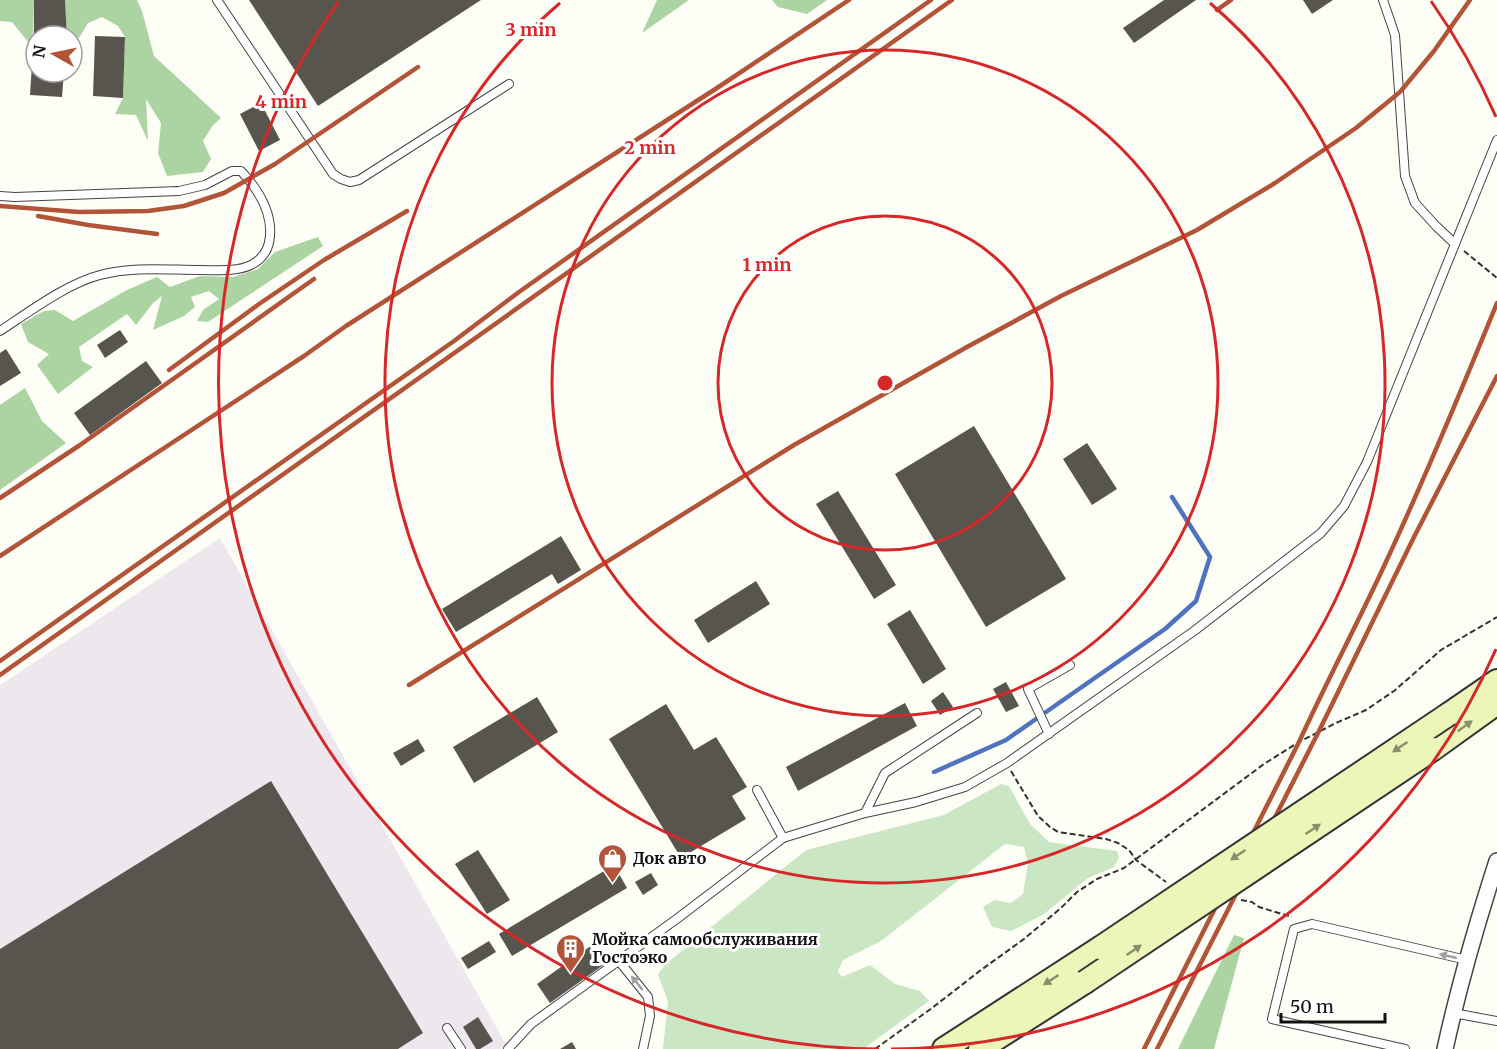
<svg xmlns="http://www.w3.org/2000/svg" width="1497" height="1049" font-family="Merriweather,serif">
<rect width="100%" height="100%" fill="#fdfef6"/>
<polygon fill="#eee7ed" points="220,538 508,1048 507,1049 0,1049 0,685"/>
<polygon fill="#cbe6c2" points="1001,784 1009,786 1030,824 1049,842 1117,851 1119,858 1114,867 1088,878 1044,914 1011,931 992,927 983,907 995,900 1011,903 1023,894 1028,863 1024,847 1005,844 881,941 843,960 838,971 842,977 870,965 895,984 920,991 929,1001 863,1049 663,1049 668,1002 658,974 667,963 806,850 944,815"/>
<g fill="#acd4a3">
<polygon points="0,0 34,0 33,48 12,22 0,21"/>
<polygon points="65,0 137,0 142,11 154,56 221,118 213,125 203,141 211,159 203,172 167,176 158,153 161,123 146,99 148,141 136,115 115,114 123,98 125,37 118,26 102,17 88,23 74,46 72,44 72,36 67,36"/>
<polygon points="657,0 689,0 642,33"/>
<polygon points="772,0 827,0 807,14 778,7"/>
<polygon points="318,237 323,246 208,322 197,321 203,310 219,299 209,291 191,297 195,307 184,316 153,330 162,296 153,303 136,325 127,314 79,347 82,361 93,367 58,394 37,365 49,354 28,342 21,324 44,311 55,310 73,321 127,290 157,277 170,287 200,276 233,277 258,269 275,252"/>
<polygon points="25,388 42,421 66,443 0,490 0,405"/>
<polygon points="1234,935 1244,938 1214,1049 1178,1049"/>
</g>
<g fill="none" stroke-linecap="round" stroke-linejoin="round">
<g stroke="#4f73be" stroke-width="4.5">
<polyline points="1046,712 1165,629 1196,601 1210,557 1172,497"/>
<polyline points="934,772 1006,740 1036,719"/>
</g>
</g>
<g fill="#58554e">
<polygon points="34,0 65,0 67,36 36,36 36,72 64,72 62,97 30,95 34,33"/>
<polygon points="249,0 481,0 318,106"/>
<polygon points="1164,0 1196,0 1134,43 1123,28"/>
<polygon points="1303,0 1333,0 1312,14"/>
<polygon points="95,36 125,37 123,98 93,96"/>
<polygon points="261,103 280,140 259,151 240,114"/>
<polygon points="120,330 128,342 105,358 97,345"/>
<polygon points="6,349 21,373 0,386 0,353"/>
<polygon points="146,361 162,383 90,435 74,413"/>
<polygon points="974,426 1066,579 986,627 895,474"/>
<polygon points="1087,443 1117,489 1092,505 1063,459"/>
<polygon points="838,491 896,585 874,599 816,504"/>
<polygon points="561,536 581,570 558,584 552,574 456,632 442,609"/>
<polygon points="756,581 770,604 708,643 694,620"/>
<polygon points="910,610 946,669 923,684 887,624"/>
<polygon points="1006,682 1019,706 1006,712 993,689"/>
<polygon points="943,692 953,707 940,715 931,701"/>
<polygon points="537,697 558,732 474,783 453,747"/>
<polygon points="905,703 917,726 798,791 786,767"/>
<polygon points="666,704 694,750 716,737 747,787 732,796 746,819 681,858 609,739"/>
<polygon points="418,739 425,751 401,766 393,753"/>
<polygon points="271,781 423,1033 398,1049 0,1049 0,949"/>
<polygon points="478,850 510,900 487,914 455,864"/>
<polygon points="614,865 627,888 512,956 499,934"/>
<polygon points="651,873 658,885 643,895 635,882"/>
<polygon points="489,941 496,952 468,969 461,958"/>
<polygon points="592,945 606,963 550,1003 537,984"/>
<polygon points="478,1017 493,1041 480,1049 476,1049 463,1027"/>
<polygon points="572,1042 576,1049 560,1049"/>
</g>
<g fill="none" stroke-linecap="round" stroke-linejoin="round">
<defs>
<g id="lane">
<polyline points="217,0 333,174 341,179 350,182 359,180 509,84"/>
<polyline points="1383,0 1395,35 1405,176 1415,203 1436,226 1455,244"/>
<path d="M0,196L15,197L179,191L205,185L232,171H241C257,188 272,211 270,236C269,249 263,259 251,265C236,272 218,270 201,270C168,270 133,266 100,275C68,283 29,312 0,331"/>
<polyline points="1049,734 1028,689 1070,665"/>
<polyline points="757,790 783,838"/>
<polyline points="865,813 916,802 965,787 1007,763 1194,631 1321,533 1344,506 1367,462 1497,140"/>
<polyline points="619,961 648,997 650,1016 643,1049"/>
<polyline points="1453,1013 1497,1021"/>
<polyline points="447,1028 461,1049"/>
<polyline points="508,1049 531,1024 678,918 783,838 865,813 885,773 977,713"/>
<polyline points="1405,1049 1272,1019 1294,929 1312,924 1467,960"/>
</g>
<path id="street" d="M1445,1049C1459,985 1477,923 1497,861"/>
<g id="secondary">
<polyline points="1449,714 1497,681"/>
<polyline points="1433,749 1497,703"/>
<polyline points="944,1049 1100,948"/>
<polyline points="980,1049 1085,982"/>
</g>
</defs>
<use href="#lane" stroke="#444" stroke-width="10"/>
<use href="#street" stroke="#444" stroke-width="18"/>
<use href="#secondary" stroke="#333" stroke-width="26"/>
<g stroke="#333" stroke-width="2" stroke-dasharray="6 3" stroke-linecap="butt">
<polyline points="1464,251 1497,278"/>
<polyline points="1011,771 1038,816 1050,827 1058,832 1106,839 1118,843 1129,850 1136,860 1166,882"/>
<polyline points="1241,900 1252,902 1259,907 1292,917"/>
<polyline points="875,1049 932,1008 981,970 1024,939 1061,908 1077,892 1097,879 1124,868 1264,764 1299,742 1336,723 1366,710 1394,691 1441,650 1497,617"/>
</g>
<use href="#lane" stroke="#fff" stroke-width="8"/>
<use href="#street" stroke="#fff" stroke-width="15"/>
<use href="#secondary" stroke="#ecf6b9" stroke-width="22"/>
<g stroke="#b15438" stroke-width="4.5">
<polyline points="1217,10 1231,0"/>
<polyline points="0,206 79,212 148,211 184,206 224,193 275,164 418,67"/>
<polyline points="38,216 88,225 157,234"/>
<polyline points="169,370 259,304 324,260 407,211"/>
<polyline points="0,498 80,445 314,279"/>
<polyline points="0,556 304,356 346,326 717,88 849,0"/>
<polyline points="0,661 454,341 519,292 931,0"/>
<polyline points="0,675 952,0"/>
<polyline points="409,685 794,445 967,347 1061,296 1197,230 1275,183 1356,128 1400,92 1434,51 1470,0"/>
<path d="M1144,1049L1299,742C1324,687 1352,634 1378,579C1421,488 1459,396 1497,303"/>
<polyline points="1157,1049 1318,733 1414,537 1497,376"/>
</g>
<defs>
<g id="secondary-bridge">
<polyline points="1100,948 1449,714"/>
<polyline points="1085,982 1433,749"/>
</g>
</defs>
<use href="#secondary-bridge" stroke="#333" stroke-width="26" stroke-linecap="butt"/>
<use href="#secondary-bridge" stroke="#ecf6b9" stroke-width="22"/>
</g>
<defs><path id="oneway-solid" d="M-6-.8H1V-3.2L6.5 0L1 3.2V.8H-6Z" transform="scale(1.5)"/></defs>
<g fill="#898f6d">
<use href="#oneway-solid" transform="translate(1465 726) rotate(-36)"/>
<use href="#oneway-solid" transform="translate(1400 747) rotate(146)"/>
<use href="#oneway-solid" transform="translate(1313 829) rotate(-34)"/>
<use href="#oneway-solid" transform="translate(1238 855) rotate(146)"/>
<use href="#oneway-solid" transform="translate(1134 950) rotate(-34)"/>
<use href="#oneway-solid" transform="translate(1051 980) rotate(147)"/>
</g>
<g fill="#a0a0a0">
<use href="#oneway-solid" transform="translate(1448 956) rotate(-167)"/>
<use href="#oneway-solid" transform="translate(637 983) rotate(-129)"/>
</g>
<g fill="none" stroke="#d62828" stroke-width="3">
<circle cx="885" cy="383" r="167"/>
<circle cx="885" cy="383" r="333"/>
<path d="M1210 3A500 500 0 1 1 560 3"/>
<path d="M1496 649A666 666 0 0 1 891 1049M879 1049A666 666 0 0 1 339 1M1431 1A666 666 0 0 1 1496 117"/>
</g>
<defs>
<symbol id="shop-pin" viewBox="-11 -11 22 30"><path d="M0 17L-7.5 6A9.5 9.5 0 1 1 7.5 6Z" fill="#b15438" stroke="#fff"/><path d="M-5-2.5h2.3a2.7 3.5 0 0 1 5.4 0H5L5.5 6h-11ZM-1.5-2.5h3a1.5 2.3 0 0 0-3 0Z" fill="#fff"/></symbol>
<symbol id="building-pin" viewBox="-11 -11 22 30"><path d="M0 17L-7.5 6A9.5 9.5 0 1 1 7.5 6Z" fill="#b15438" stroke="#fff"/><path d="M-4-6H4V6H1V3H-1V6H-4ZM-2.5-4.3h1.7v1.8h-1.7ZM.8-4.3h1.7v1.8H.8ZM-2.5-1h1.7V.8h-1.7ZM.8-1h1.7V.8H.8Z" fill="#fff"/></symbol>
</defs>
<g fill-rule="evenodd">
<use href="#shop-pin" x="596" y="842" width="33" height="45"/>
<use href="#building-pin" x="554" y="932" width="33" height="45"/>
</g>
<g text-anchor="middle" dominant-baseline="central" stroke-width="6" stroke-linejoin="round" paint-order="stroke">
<g font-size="16" font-weight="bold" fill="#111" stroke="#fff" text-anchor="start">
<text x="633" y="858">Док авто</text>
<text x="592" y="939">Мойка самообслуживания<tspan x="592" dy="18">Гостоэко</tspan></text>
</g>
</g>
<circle cx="885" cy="383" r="9" fill="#d62828" stroke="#fff" stroke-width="3"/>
<g font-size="18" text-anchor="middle" font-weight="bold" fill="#d62828" stroke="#fff" stroke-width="6" stroke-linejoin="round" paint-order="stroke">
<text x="531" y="36">3 min</text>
<text x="281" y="108">4 min</text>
<text x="650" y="154">2 min</text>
<text x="767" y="271">1 min</text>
</g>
<g transform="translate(54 54) rotate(279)"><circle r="28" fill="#ffffff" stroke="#a0a0a0" stroke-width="1.5"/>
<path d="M0-4.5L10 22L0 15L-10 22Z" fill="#b15438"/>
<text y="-9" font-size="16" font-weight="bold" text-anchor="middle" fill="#111111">N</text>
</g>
<path d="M1281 1013v9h104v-9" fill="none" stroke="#111111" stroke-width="3"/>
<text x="1290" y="1013" font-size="18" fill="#111111" stroke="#ffffff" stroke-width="4.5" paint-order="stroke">50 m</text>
</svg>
